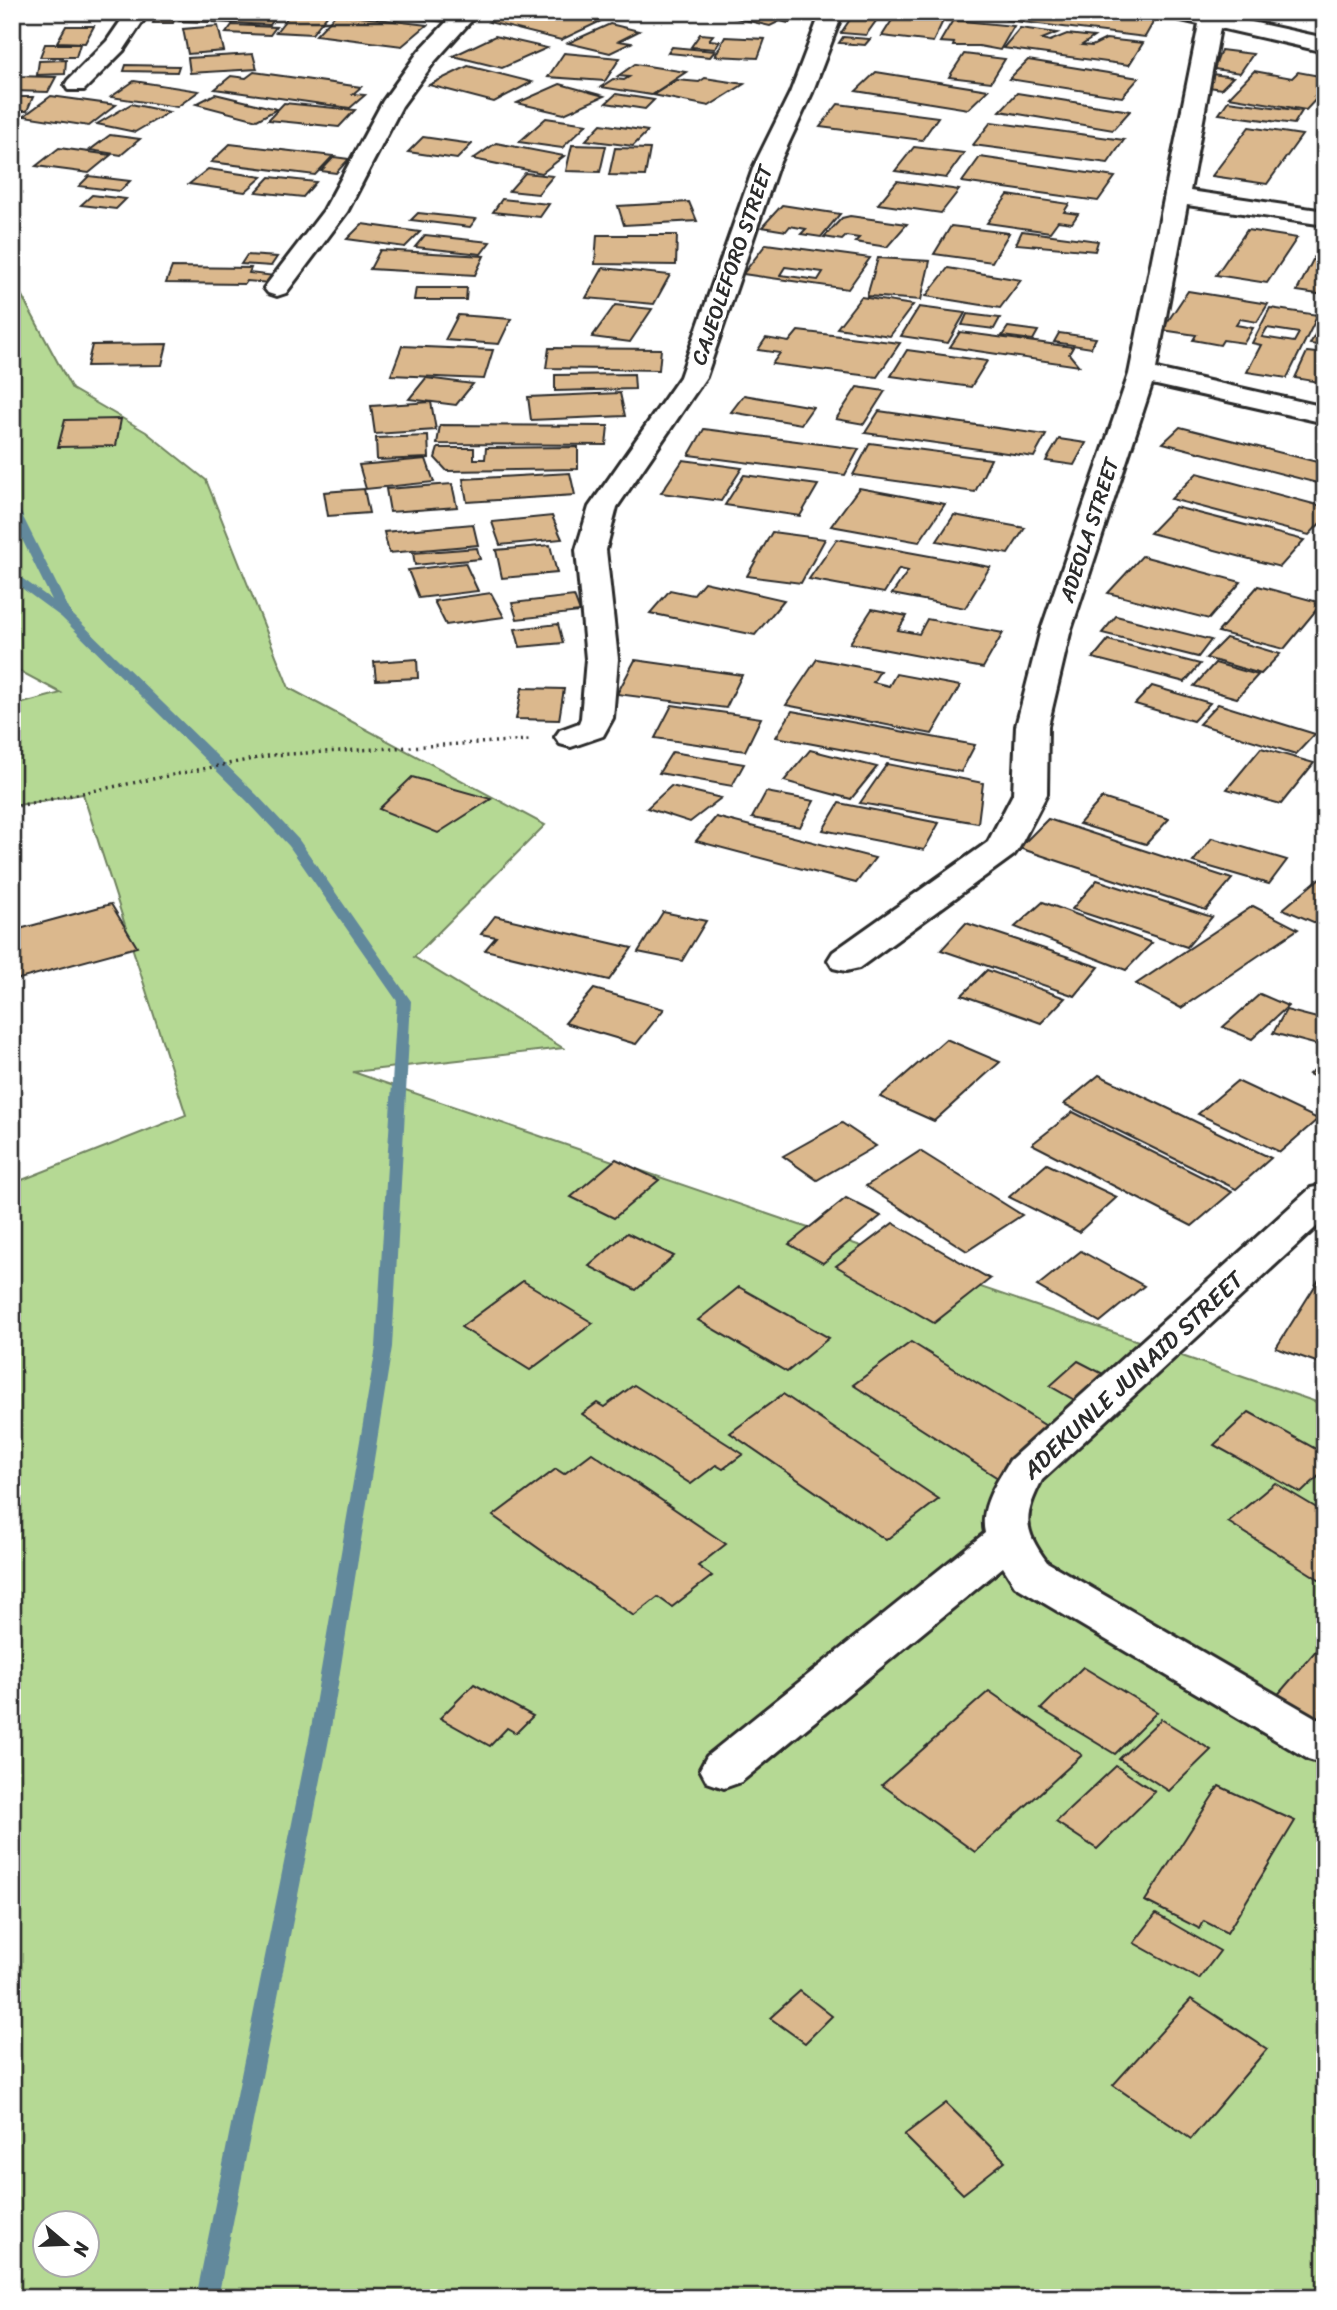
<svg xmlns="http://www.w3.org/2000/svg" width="1337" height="2310" font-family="Sriracha,sans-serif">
<rect width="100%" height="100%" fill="#fff"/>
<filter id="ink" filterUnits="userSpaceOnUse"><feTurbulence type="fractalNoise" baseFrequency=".0143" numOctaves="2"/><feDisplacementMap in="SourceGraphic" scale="14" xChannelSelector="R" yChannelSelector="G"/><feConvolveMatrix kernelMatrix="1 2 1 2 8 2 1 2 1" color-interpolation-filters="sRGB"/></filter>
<g filter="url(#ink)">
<path fill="#b5d994" stroke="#708260" stroke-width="2" fill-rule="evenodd" d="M12,264L21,294L72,389L146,432L206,480L289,688L545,825L414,957L563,1048L353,1072L1325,1405V2298H12V1184L186,1115L83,794L12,806V706L61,693L12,667ZM46,2222H88V2264H46Z"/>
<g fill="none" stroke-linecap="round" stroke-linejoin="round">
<polygon fill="#62899c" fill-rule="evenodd" points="12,504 18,507 71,613 257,795 299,840 411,1001 392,1347 330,1734 218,2298 196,2298 310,1734 376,1347 397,1001 289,846 247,801 61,617 12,581 12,571 52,600 12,519"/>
</g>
<g fill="#dbb88d" stroke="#2b2b2b" stroke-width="2" fill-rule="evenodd">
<polygon points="157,12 177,12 173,23 153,23"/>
<polygon points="184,12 216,12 209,22 179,21"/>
<polygon points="220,12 279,12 270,25 213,22"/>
<polygon points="292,12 300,12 328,14 312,34 276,32"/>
<polygon points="346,12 432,12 452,14 446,22"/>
<polygon points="522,12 567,12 601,21 561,40 489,22 500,17 509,19"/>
<polygon points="710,12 796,12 793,14 801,16 788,23 780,21 770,26"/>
<polygon points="855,12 864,12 881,14 866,35 841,33"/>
<polygon points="958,12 1007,12 1003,19"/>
<polygon points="1012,12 1084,12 1078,17 1087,18 1096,12 1154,21 1145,37 1006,20"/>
<polygon points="336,14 427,25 402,46 316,35"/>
<polygon points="894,17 943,21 933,42 882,36"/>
<polygon points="953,20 1014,26 1000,50 979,46 953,46 954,43 940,42"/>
<polygon points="610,24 639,31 619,41 631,43 610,53 568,43"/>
<polygon points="232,25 276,27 270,35 226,33"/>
<polygon points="66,26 94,26 85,43 57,42"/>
<polygon points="218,26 224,51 188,54 183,29"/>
<polygon points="1020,28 1057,33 1042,39 1050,41 1067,34 1094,37 1082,45 1092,46 1106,39 1143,43 1129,65 1003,48"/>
<polygon points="700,34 713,35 709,40 720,41 715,49 691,47"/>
<polygon points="495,36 547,48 502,68 453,56"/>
<polygon points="725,37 765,39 758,58 715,56"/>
<polygon points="843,37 870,39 865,45 839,43"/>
<polygon points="45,44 80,44 76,57 40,57"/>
<polygon points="672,47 715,51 710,57 668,53"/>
<polygon points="1221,50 1253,54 1240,73 1214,69"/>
<polygon points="564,53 620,58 605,81 548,77"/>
<polygon points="253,54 257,69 190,73 188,58"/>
<polygon points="964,54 1005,59 991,82 949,77"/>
<polygon points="66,60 65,74 37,75 39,61"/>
<polygon points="1028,60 1139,78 1122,97 1009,79"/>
<polygon points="635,64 686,72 651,95 601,87 613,79 624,80 629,77 618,76"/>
<polygon points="126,65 179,66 177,72 124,71"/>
<polygon points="468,66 532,82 494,102 429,85"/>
<polygon points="1254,71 1292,78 1298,72 1325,77 1325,89 1315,96 1319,96 1306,110 1229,97"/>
<polygon points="254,72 361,87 353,94 365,95 350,108 215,89 231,76 246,78"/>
<polygon points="876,72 988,90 968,109 856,91"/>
<polygon points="1212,74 1233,77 1221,89 1203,86"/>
<polygon points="12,76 56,77 48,92 12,91"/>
<polygon points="705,78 744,84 709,106 653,95 677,80 699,82"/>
<polygon points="134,81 199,91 177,107 111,97"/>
<polygon points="560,84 604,96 564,114 517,103"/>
<polygon points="1017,93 1130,111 1113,130 1000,111"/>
<polygon points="215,94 277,109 257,120 196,104"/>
<polygon points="616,94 654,100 645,109 606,103"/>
<polygon points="51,96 116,105 89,126 24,116"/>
<polygon points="12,97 33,97 27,111 12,111"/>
<polygon points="1228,101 1302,111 1294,124 1219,114"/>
<polygon points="284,103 355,110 339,127 268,120"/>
<polygon points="131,104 169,112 135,132 97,124"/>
<polygon points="838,104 938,117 922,140 820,127"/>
<polygon points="546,118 587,124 562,148 519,142"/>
<polygon points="991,122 1124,140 1108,163 973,145"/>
<polygon points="601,124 648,131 633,146 586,140"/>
<polygon points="1249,127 1302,135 1267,184 1212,176"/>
<polygon points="110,135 140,139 121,155 90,150"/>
<polygon points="423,137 472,144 457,159 408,152"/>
<polygon points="496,143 564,156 542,173 473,159"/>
<polygon points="230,144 333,156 315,175 211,162"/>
<polygon points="572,145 606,146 600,172 566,171"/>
<polygon points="914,147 964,153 946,178 895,171"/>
<polygon points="59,148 111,155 89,173 36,166"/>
<polygon points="615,148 650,149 645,176 609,175"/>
<polygon points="334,157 349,159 336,173 321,171"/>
<polygon points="980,157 1115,177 1098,201 962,182"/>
<polygon points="208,169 262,177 245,192 189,184"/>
<polygon points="525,173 553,176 538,194 509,191"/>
<polygon points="89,176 130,181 120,191 79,186"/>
<polygon points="270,177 316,182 303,197 256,192"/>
<polygon points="897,181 959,190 941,213 878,204"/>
<polygon points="92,195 126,199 116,209 81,205"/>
<polygon points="1008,195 1069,204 1064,212 1078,214 1072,223 1058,221 1050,232 987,223"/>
<polygon points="502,199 549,204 540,217 493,212"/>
<polygon points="689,202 697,221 624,225 618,206"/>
<polygon points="782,205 840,214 821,237 801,234 806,229 790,226 786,231 762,227"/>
<polygon points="418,213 476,219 470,227 411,220"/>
<polygon points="850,216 907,224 887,247 855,242 859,238 846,236 842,240 824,237 842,218"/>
<polygon points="362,224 420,232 405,247 347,239"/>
<polygon points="951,226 1009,233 992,262 934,254"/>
<polygon points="1247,230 1297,238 1267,283 1216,275"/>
<polygon points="1022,231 1098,241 1095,251 1016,244"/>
<polygon points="425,235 490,242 481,254 415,247"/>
<polygon points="597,235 677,235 676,265 595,264"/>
<path d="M766,244L870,258L848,289L743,274ZM785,267L823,272L818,280L780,275Z"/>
<polygon points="1321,244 1325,244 1325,295 1297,291"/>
<polygon points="380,250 484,256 475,275 370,269"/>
<polygon points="247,255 277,257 271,266 241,264"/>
<polygon points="878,258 930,261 921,300 867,296"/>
<polygon points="172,267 251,268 249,273 275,276 270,283 247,281 245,284 166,283"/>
<polygon points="603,268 670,275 654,304 586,298"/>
<polygon points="948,268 1021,280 1000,308 926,296"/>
<polygon points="416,288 467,288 466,300 414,300"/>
<polygon points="1188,291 1268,304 1257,322 1240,319 1236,325 1253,328 1244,343 1223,340 1220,345 1193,340 1196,335 1162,330"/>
<polygon points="861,297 913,305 890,336 837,328"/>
<polygon points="615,305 652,309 630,342 592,337"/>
<polygon points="919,307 965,313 948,343 901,336"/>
<path d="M1270,308L1318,315L1287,378L1247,372L1261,345L1252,343ZM1267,328L1299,333L1294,342L1262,337Z"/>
<polygon points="967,314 1000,318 994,329 962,325"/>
<polygon points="458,315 511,319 499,344 445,340"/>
<polygon points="1323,320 1325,320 1325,346 1310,344"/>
<polygon points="1008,327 1038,331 1033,340 1002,336"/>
<polygon points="798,331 900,343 877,377 772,364 780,353 758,350 766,338 789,342"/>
<polygon points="960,332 1073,347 1069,354 1079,366 950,347"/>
<polygon points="1059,333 1096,338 1091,348 1054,342"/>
<polygon points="167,344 162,365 87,366 92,345"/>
<polygon points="402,346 493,350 484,379 391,375"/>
<polygon points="549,348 661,349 659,370 546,368"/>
<polygon points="907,350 987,361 971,387 891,376"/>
<polygon points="1307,352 1325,354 1325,383 1295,378"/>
<polygon points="634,374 635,389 555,391 555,375"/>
<polygon points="426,378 473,384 456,405 409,399"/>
<polygon points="857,387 885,391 864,424 836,419"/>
<polygon points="620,393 625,416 531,420 528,397"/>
<polygon points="744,395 813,407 801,424 731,412"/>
<polygon points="431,402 436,430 375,434 371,406"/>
<polygon points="879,411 1046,435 1034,457 865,433"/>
<polygon points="121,419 116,446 58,447 65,420"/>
<polygon points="440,425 608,426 606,445 437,444"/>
<polygon points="1180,427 1325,464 1325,485 1163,443"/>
<polygon points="704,429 859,449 845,475 689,455"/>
<polygon points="428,436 429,458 377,460 376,438"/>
<polygon points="1059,439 1086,443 1074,465 1046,461"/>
<polygon points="870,443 991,459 975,492 853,475"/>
<polygon points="578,447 578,469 447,471 435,458 438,448 474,448 474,459 485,459 486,448"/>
<polygon points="426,459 434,482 366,489 359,465"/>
<polygon points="683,460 742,468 721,501 661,493"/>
<polygon points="570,473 575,495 467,502 463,479"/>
<polygon points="1197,473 1325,507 1325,518 1309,535 1171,499"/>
<polygon points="744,475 818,485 800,516 725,505"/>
<polygon points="452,484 457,507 390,512 386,489"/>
<polygon points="859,488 945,504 919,542 831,526"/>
<polygon points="364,489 369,513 328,516 324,492"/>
<polygon points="1175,507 1304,540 1280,567 1150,533"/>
<polygon points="954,515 1025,528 1008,554 937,541"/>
<polygon points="552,516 562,539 500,545 492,522"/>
<polygon points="473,524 478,545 389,553 384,532"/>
<polygon points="772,532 825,539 801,583 747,576"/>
<polygon points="837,539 990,567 965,608 892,594 908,571 899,569 884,593 809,579"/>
<polygon points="550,545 557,573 502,578 496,550"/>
<polygon points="477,548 480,559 415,565 413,553"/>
<polygon points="1142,556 1241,582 1209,619 1108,593"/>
<polygon points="465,563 478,591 419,598 408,570"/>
<polygon points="704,582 784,600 755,635 650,613 670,590 693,595"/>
<polygon points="1258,586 1322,603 1284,649 1218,632"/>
<polygon points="491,593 504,617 446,625 434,601"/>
<polygon points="574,596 580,612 517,619 512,603"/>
<polygon points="872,609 907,616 898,630 919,634 927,619 1003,633 983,668 850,643"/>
<polygon points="1116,616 1211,640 1198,657 1102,633"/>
<polygon points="558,624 563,643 520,647 515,629"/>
<polygon points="1226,638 1280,654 1261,674 1206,658"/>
<polygon points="1108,640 1200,664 1185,682 1093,658"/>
<polygon points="417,659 418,678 376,680 374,662"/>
<polygon points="817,659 880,671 873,682 889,686 896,674 960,686 932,734 786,705"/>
<polygon points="635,660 742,675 726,708 617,694"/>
<polygon points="1215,663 1258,675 1237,698 1194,686"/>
<polygon points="1152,686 1210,703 1193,721 1135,704"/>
<polygon points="522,688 564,689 559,720 516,719"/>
<polygon points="1218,704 1315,734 1296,754 1199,724"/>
<polygon points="672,705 761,718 745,751 655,738"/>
<polygon points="792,711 975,745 961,772 776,737"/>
<polygon points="1261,748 1314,763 1281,804 1227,789"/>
<polygon points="810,750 877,767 851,799 784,781"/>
<polygon points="672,752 744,764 732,786 659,773"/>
<polygon points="887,764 983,783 978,823 860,803"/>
<polygon points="412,777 491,799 438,833 379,809"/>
<polygon points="671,786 721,798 690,822 647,808"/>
<polygon points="766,792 814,801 800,827 752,818"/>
<polygon points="1102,798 1169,819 1146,844 1079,824"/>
<polygon points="839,803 939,823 924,850 823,830"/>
<polygon points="716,817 875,858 856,883 696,841"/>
<polygon points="1048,819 1232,879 1206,910 1019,848"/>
<polygon points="1212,838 1287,860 1269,884 1193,862"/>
<polygon points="1321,877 1325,879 1325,927 1283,909"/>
<polygon points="1097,880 1212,917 1187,947 1072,909"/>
<polygon points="1043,902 1152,943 1126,970 1015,927"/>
<polygon points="111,904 137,947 12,981 12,931"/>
<polygon points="1253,906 1298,929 1181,1008 1136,984"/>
<polygon points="663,912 706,921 682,961 638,952"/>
<polygon points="495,916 632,948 609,980 485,950 496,937 481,934"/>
<polygon points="966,923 1099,967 1075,996 941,950"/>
<polygon points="987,970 1065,998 1041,1023 962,995"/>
<polygon points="594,989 664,1009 636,1044 565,1023"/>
<polygon points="1260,994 1288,1006 1252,1039 1223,1027"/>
<polygon points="1286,1010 1325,1020 1325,1047 1273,1033"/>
<polygon points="946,1039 1000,1062 934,1121 880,1097"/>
<polygon points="1325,1061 1325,1082 1309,1074"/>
<polygon points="1099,1075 1271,1158 1236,1189 1064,1104"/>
<polygon points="1237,1081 1318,1119 1280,1152 1198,1114"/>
<polygon points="1073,1112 1232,1192 1192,1226 1032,1144"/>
<polygon points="842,1123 876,1146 817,1180 783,1156"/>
<polygon points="920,1151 1022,1215 967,1251 866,1186"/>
<polygon points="616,1159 659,1180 614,1218 571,1197"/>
<polygon points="1047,1164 1117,1197 1079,1232 1009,1197"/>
<polygon points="846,1198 881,1216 823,1263 789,1244"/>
<polygon points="893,1223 990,1279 934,1323 836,1266"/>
<polygon points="627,1233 674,1256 636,1290 589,1266"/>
<polygon points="1081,1251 1144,1286 1100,1322 1037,1286"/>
<polygon points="1325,1270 1325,1365 1276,1348"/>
<polygon points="523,1281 593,1323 530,1370 461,1327"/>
<polygon points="739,1287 829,1338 787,1372 698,1320"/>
<polygon points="911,1342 1056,1432 998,1478 853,1385"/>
<polygon points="1078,1361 1107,1376 1078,1402 1050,1386"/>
<polygon points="634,1385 743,1454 723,1469 716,1465 691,1484 582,1414 597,1403 604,1407"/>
<polygon points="783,1394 939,1499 886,1540 730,1433"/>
<polygon points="1249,1412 1325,1454 1325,1470 1301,1493 1214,1445"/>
<polygon points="592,1453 726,1544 698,1566 712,1576 672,1607 658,1597 634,1616 493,1516 556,1469 564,1474"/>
<polygon points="1275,1483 1325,1513 1325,1583 1228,1522"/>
<polygon points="1325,1640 1325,1725 1275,1698"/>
<polygon points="1083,1667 1157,1712 1115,1754 1041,1709"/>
<polygon points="474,1684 533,1716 516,1733 507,1728 490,1746 440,1718"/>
<polygon points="989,1691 1082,1755 975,1852 882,1785"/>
<polygon points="1161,1719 1211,1750 1169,1791 1119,1759"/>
<polygon points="1116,1766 1155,1792 1097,1849 1056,1822"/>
<polygon points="1219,1786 1295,1821 1227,1933 1204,1921 1200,1929 1145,1901"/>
<polygon points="1156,1914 1220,1951 1199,1979 1134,1943"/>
<polygon points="800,1991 832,2016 805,2043 770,2018"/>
<polygon points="1191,1999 1267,2049 1191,2139 1113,2085"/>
<polygon points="946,2103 1005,2161 963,2194 904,2135"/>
</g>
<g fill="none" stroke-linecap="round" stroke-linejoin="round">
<defs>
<g id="minor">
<polygon points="127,12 149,12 123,51 84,90 68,90 65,85 68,80 107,41"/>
<polygon points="456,12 479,12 435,61 402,106 347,212 286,293 277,296 268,293 264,288 324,210 383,101 419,51"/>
<polygon points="821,12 843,12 812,93 778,166 706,377 617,507 606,550 618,659 613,718 603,736 571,747 560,744 555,737 560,730 579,723 581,718 586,659 576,550 589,507 680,377 754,166 790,93"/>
<polygon points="1165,12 1206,12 1325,38 1325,52 1220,28 1190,191 1325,211 1325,225 1187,205 1156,369 1325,407 1325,423 1152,384 1070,633 1048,726 1047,794 1019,848 1014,855 859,968 846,971 833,968 828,960 833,952 988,842 1013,794 1016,726 1040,633 1129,374 1199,24 1168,17"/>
<path d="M1325,1185V1219L1042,1480C1023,1517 1023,1529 1047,1562L1325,1723V1764L1308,1759L1015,1586L1003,1567L741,1782L724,1788L707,1782L700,1769L707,1756L985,1533C979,1507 997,1482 1010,1460L1311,1188Z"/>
</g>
</defs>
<use href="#minor" stroke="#2b2b2b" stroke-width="6"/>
<polyline stroke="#2b2b2b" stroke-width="3.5" stroke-dasharray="2 4.5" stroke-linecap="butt" points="12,807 273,755 529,740"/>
<use href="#minor" fill="#fff" fill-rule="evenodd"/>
</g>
</g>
<g text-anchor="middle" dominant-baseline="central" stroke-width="7" stroke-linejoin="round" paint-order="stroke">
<g font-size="21" fill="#2b2b2b" stroke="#fff">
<text transform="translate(732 265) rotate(-71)">CAJEOLEFORO STREET</text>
<text transform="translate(1089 530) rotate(-72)">ADEOLA STREET</text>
</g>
<g font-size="24" fill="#2b2b2b" stroke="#fff">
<text transform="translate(1133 1375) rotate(-43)">ADEKUNLE JUNAID STREET</text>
</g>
</g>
<rect width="1337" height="2310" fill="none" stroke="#fff" stroke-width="42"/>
<rect x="21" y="21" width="1295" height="2268" fill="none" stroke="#2b2b2b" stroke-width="2.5" filter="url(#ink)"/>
<g transform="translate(66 2244) rotate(109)"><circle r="33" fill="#ffffff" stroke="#aaaaaa" stroke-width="2"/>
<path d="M0-5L12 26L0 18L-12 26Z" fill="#2b2b2b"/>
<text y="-10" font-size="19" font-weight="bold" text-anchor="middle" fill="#2b2b2b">N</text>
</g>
</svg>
